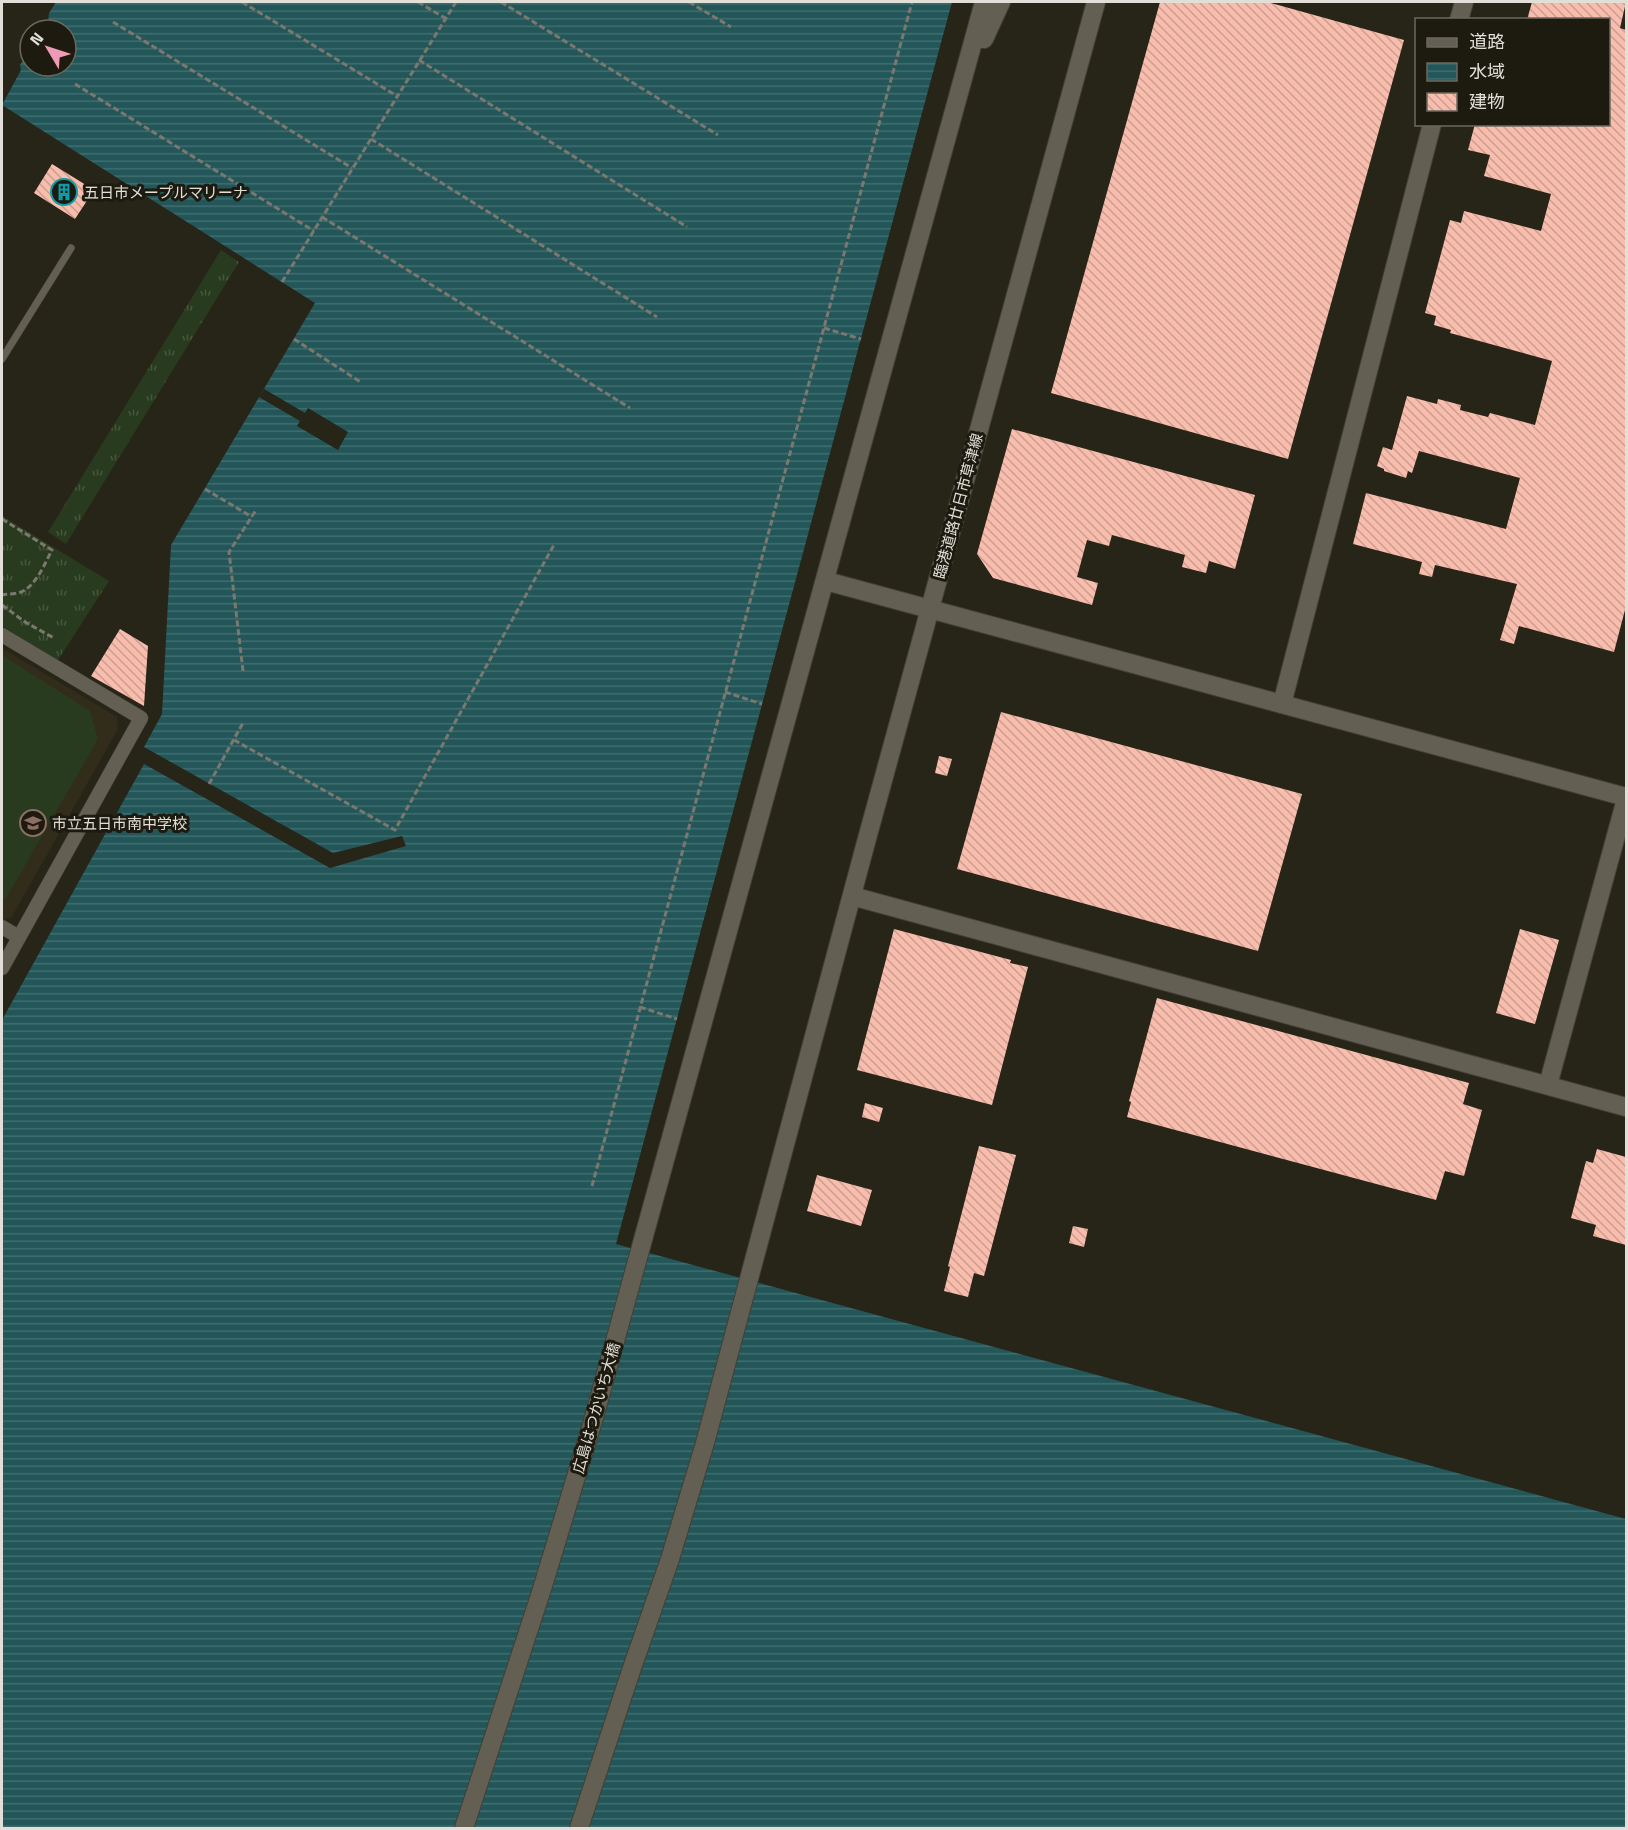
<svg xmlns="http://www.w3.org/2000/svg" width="1628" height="1830" font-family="'Titillium Web','Noto Sans JP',sans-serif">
<defs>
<pattern id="grass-tufts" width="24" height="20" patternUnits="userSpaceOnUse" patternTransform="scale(1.5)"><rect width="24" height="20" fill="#283b1e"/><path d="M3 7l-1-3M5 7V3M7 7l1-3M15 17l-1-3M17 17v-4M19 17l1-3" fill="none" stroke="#47573e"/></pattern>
<pattern id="water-rules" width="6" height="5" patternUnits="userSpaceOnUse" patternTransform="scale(1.5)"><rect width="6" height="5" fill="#225659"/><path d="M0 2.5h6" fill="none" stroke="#426e70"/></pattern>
<pattern id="building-back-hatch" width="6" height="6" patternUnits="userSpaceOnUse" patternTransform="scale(1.5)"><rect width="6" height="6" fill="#f8bdac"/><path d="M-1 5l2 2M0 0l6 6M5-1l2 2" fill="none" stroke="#cb9e91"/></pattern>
</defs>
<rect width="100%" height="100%" fill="#272418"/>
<polygon fill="#322d1b" points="2,648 117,717 118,729 11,918 4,920 2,919"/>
<g fill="url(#grass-tufts)">
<polygon points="221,250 239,262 66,544 48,532"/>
<polygon points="2,516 109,581 58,660 2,626"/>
</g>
<polygon fill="#283b1e" points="2,655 90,711 98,739 5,900 2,898"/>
<polygon fill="url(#water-rules)" points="56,2 952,2 616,1244 1626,1519 1626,1828 2,1828 2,1020 144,764 330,868 406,846 402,836 333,853 144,747 162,714 171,545 315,303 2,105 21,70 20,65 30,50 30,66 66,66 66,30 44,30 48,23 49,13"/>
<polygon fill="#272418" points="264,389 305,413 308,408 348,432 338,450 297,426 300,421 259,397"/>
<g fill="url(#building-back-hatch)">
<polygon points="1160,2 1267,2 1404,40 1288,459 1051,393"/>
<polygon points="1532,2 1626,2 1620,28 1626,30 1626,606 1614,652 1519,626 1514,644 1500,640 1517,584 1435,565 1432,577 1419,574 1422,562 1353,544 1366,493 1506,529 1520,478 1419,451 1412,473 1408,471 1406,478 1384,471 1384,469 1377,466 1383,447 1392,450 1407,396 1437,404 1438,399 1461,405 1460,410 1488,417 1490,413 1535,425 1552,361 1450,333 1451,330 1434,325 1436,316 1425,313 1450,220 1461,223 1464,211 1541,231 1551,194 1484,176 1490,155 1468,150 1475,124 1608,124 1608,20 1527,20"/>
<polygon points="52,164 94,190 75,219 34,193"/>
<polygon points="1012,429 1255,495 1235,569 1209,561 1206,573 1182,567 1185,555 1112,535 1109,546 1087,540 1077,577 1098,583 1092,605 993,578 977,554"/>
<polygon points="120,629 148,646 144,706 91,676"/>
<polygon points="1001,712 1302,794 1258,951 957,869"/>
<polygon points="939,756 952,759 947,776 935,773"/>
<polygon points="894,929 1011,960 1010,963 1028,967 992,1105 857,1070"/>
<polygon points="1520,929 1559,940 1535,1024 1496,1013"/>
<polygon points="1157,998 1469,1083 1463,1104 1482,1110 1464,1176 1445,1171 1436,1200 1127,1117 1131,1102 1129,1101"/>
<polygon points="865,1103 883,1108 879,1122 862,1117"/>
<polygon points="979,1146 1016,1155 984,1276 974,1273 968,1297 944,1291 950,1267 948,1266"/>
<polygon points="1597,1149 1626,1157 1626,1245 1593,1236 1596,1225 1571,1218 1586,1161 1593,1163"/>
<polygon points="817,1175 872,1190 861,1226 807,1211"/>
<polygon points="1073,1226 1088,1229 1084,1247 1069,1243"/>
</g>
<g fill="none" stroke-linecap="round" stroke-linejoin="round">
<defs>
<polyline id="service" points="2,359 71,248"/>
<g id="minor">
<polyline points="2,635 141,718 2,968"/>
<polyline points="2,927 19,937"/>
</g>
<g id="tertiary">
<polyline points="1459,20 1464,2"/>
<polyline points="984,39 1001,2"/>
<polyline points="826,581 1626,797"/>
<polyline points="1282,704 1432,124"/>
<polyline points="852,896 1626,1107"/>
<polyline points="1548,1085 1626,799"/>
<polyline points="464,1828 542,1589 593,1421 984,2"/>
<polyline points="579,1828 632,1668 670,1559 705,1443 865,846 1096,2"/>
</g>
</defs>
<use href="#service" stroke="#423f37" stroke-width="8"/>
<use href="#minor" stroke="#423f37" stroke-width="15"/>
<use href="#tertiary" stroke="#423f37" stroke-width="20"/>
<g stroke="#7b786f" stroke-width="3" stroke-dasharray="6 3" stroke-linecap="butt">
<polyline points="242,2 397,96"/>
<polyline points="418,2 445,18"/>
<polyline points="501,2 718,135"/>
<polyline points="689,2 731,27"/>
<polyline points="113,22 352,168"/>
<polyline points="419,60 687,227"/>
<polyline points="75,84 314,231"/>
<polyline points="371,139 657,317"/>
<polyline points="322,217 630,408"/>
<polyline points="282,282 456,2"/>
<polyline points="824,328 861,339"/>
<polyline points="294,339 362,383"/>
<polyline points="205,489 252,517"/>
<path d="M2,519L52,550C45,563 36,586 21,592C15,594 8,594 2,595"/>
<polyline points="2,605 25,622 54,638"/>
<polyline points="243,671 229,552 256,510"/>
<polyline points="725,692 762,704"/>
<polyline points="234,740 395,830 555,543"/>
<polyline points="209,784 244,721"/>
<polyline points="640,1007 677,1019"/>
<polyline points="592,1186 912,2"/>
</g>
<use href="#service" stroke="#635f52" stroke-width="7"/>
<use href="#minor" stroke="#635f52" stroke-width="14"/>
<use href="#tertiary" stroke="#635f52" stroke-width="18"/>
</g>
<defs>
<symbol id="building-ring" viewBox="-11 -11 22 22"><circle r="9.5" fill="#1d1a0f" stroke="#0f9aa8" stroke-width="1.5"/><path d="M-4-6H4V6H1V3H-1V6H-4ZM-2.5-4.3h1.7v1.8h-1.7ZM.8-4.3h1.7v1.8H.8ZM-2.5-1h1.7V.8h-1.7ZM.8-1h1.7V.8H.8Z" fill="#0f9aa8"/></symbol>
<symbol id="school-ring" viewBox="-11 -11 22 22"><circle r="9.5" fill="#1d1a0f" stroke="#8d6e63" stroke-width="1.5"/><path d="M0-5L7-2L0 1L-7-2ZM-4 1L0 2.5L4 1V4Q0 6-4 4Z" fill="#8d6e63"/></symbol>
</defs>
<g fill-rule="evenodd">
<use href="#building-ring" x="49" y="177" width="30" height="30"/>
<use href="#school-ring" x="18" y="808" width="30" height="30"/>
</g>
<g text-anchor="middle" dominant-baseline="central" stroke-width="6" stroke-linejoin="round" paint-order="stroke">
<g font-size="15" fill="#e1dfd8" stroke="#1d1a0f" text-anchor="start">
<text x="84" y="192">五日市メープルマリーナ</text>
<text x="52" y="823">市立五日市南中学校</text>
</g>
<g font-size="15" fill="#e1dfd8" stroke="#1d1a0f">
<text transform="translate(958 506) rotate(-75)">臨港道路廿日市草津線</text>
<text transform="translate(596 1408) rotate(-74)">広島はつかいち大橋</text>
</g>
</g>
<rect width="1628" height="1830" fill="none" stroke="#e1dfd8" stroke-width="6"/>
<rect x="1415" y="18" width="195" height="108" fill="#1d1a0f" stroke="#6b695f" stroke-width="1.5"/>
<rect x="1427" y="38" width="30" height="9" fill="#635f52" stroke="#6b695f" stroke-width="1.5"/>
<text x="1469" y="48" font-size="18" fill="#e1dfd8">道路</text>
<rect x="1427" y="63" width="30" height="18" fill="url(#water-rules)" stroke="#6b695f" stroke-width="1.5"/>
<text x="1469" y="78" font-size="18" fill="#e1dfd8">水域</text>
<rect x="1427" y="93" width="30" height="18" fill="url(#building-back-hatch)" stroke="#6b695f" stroke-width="1.5"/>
<text x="1469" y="108" font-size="18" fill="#e1dfd8">建物</text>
<g transform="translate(48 48) rotate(309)"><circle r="28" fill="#1d1a0f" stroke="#6b695f" stroke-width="1.5"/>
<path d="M0-4.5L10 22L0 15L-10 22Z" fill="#f09ab6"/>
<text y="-9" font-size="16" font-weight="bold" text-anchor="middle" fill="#e1dfd8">N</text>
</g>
</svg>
